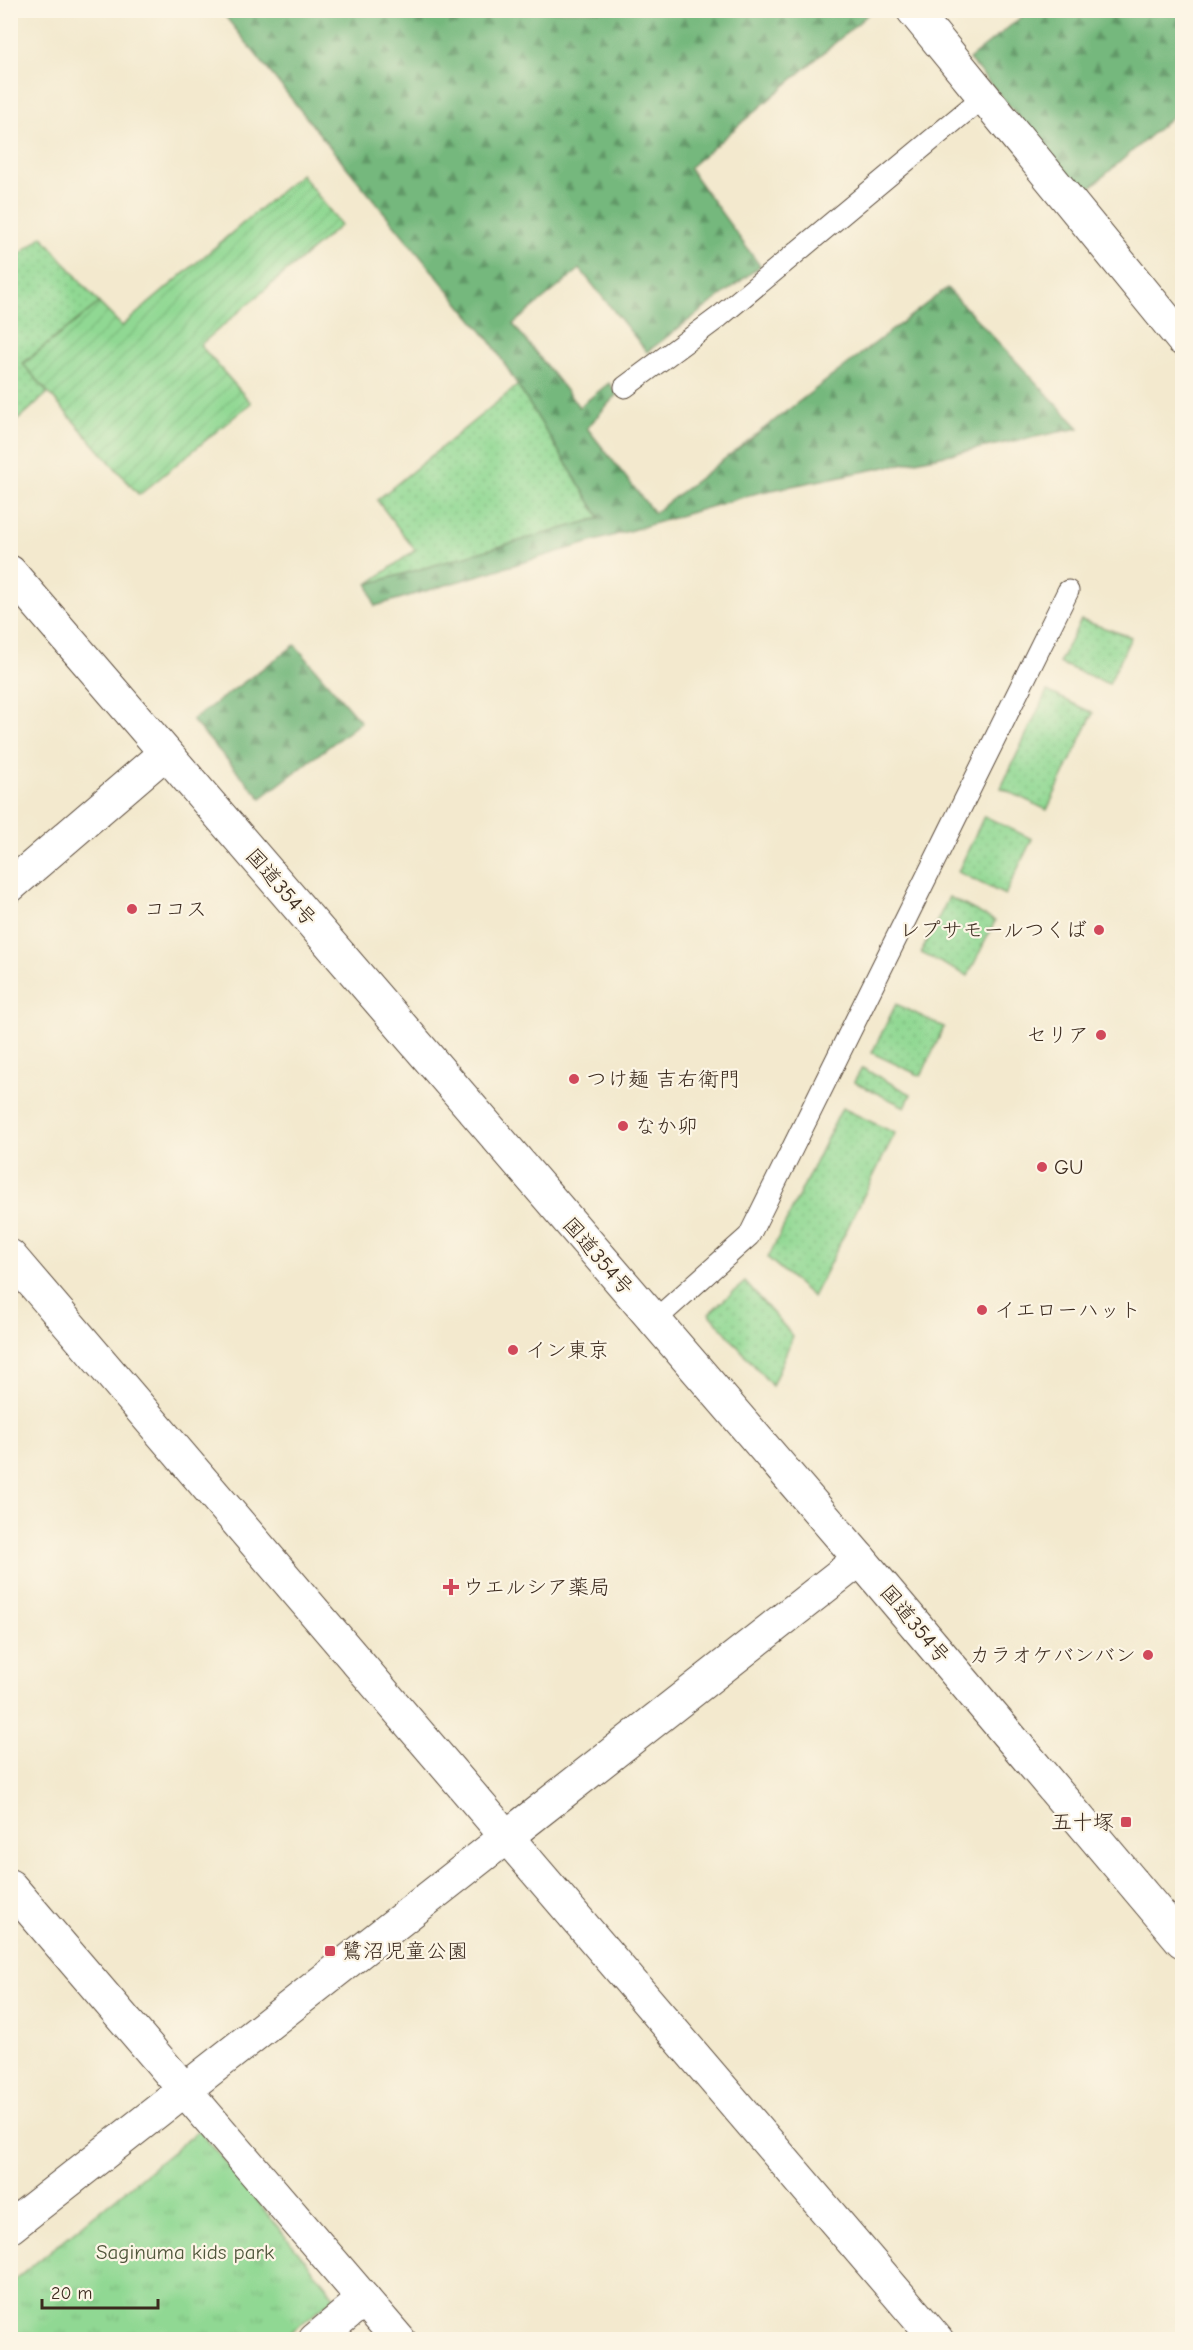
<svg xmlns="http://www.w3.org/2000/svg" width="1193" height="2350" font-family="'Comic Neue','Klee One',sans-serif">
<defs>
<pattern id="grass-dots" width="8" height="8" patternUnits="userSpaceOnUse" patternTransform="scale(1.5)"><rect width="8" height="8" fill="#90d893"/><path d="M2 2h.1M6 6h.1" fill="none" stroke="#7dba7e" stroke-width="1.8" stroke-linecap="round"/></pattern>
<pattern id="forest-firs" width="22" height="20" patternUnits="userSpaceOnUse" patternTransform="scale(1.5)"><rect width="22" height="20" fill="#74b87d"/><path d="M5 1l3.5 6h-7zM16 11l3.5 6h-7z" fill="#609666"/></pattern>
<pattern id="park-tufts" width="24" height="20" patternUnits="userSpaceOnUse" patternTransform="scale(1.5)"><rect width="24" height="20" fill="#90d893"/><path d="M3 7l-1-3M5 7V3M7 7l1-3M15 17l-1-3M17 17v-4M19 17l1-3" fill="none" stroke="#7dba7e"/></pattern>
<pattern id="garden-furrows" width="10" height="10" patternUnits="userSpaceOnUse" patternTransform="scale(1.5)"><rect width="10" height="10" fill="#90d893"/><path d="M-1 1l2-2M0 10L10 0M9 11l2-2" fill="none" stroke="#7dba7e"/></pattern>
</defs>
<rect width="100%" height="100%" fill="#fcf5e5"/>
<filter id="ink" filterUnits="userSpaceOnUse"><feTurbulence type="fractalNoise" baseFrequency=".0167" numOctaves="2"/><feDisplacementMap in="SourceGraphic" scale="12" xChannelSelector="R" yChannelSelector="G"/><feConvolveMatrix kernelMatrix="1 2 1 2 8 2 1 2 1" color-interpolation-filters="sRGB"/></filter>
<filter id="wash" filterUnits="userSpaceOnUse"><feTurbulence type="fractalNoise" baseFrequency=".008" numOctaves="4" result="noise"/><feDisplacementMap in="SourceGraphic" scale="24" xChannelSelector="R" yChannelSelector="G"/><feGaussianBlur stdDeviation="1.35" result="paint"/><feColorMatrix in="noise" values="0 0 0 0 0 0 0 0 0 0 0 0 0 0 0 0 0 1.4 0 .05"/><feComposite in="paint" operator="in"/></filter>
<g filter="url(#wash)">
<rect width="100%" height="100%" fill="#f3e9ce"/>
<g fill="url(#grass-dots)" stroke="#668158" stroke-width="1.5">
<polygon points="42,236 99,303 23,363 48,393 11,426 11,262"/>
<polygon points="518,385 600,518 368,584 415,550 377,500"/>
<polygon points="1081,620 1131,637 1109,684 1059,663"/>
<polygon points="1047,691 1093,713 1047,810 1001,788"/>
<polygon points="984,816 1032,839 1005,895 958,872"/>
<polygon points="949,897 995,921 968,976 921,953"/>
<polygon points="896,1004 944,1027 921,1076 872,1053"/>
<polygon points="862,1068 911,1094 905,1107 854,1082"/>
<polygon points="842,1108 895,1133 813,1297 768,1258"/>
<polygon points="745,1282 793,1336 772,1386 709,1313"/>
</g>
<g fill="url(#forest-firs)" stroke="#58714e" stroke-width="1.5">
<polygon points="221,11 872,11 689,168 760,266 647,352 580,269 513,324 579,407 609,383 617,394 587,428 654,513 947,288 1079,428 757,493 375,606 368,584 600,518 491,342 330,147"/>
<polygon points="1029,11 1182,11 1182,108 1084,193 969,59"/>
<polygon points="295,645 361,722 261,798 192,720"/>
</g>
<polygon fill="url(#park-tufts)" stroke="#668158" stroke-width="1.5" points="199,2130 335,2297 282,2339 11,2340 11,2283"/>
<polygon fill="url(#garden-furrows)" stroke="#668158" stroke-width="1.5" points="301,174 341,225 200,345 251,403 139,495 23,364 99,303 122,326"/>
</g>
<g filter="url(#ink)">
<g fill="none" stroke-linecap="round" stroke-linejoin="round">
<defs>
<g id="lane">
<polyline points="625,387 719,317 983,97"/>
<polyline points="654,1321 749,1236 1068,591"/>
</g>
<g id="street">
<polyline points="913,10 1182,339"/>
<polyline points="10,1256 937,2340"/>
<polyline points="10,1886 399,2340"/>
<polyline points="10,2227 860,1559"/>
<polyline points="315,2340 364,2299"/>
</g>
<polyline id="secondary" points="10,886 165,753"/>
<polyline id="highway" points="10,572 860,1559 1182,1941"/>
</defs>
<use href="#lane" stroke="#574738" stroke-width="23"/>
<use href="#street" stroke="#574738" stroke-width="35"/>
<use href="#secondary" stroke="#574738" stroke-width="35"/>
<use href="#highway" stroke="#574738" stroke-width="35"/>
<polyline stroke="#574738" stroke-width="4" stroke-dasharray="1.5 4.5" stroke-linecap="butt" points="1181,623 1182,616"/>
<use href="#lane" stroke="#fff" stroke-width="21"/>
<use href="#street" stroke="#fff" stroke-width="33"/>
<use href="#secondary" stroke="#fff" stroke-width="33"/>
<use href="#highway" stroke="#fff" stroke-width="33"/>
</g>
</g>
<g fill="#d1495b" stroke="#fcf5e5" stroke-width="2">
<circle cx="132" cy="909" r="6"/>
<circle cx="1099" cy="930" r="6"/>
<circle cx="1101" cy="1035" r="6"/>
<circle cx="574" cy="1079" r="6"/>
<circle cx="623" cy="1126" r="6"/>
<circle cx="1042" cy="1167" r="6"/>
<circle cx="982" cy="1310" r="6"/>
<circle cx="513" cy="1350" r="6"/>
<path d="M448 1578h6v6h6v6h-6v6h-6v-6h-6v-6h6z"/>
<circle cx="1148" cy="1655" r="6"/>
<rect x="1120" y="1816" width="12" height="12" rx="3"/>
<rect x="324" y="1945" width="12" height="12" rx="3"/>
</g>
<g text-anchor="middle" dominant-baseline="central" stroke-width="4.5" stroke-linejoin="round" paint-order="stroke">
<g font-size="21" fill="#3b2a1e" stroke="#fcf5e5">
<text transform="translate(281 887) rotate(49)">国道354号</text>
<text transform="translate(598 1256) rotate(49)">国道354号</text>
<text transform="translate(915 1624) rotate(50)">国道354号</text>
</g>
<g font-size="21" fill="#3b2a1e" stroke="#fcf5e5" text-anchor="start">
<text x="144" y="909">ココス</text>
<text x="1087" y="930" text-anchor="end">レプサモールつくば</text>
<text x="1089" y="1035" text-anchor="end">セリア</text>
<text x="586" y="1079">つけ麺 吉右衛門</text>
<text x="635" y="1126">なか卯</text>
<text x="1054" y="1167">GU</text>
<text x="994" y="1310">イエローハット</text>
<text x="525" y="1350">イン東京</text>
<text x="463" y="1587">ウエルシア薬局</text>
<text x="1136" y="1655" text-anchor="end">カラオケバンバン</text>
<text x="1114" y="1822" text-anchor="end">五十塚</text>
<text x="342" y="1951">鷺沼児童公園</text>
</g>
<g font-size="21" fill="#50563b" stroke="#fcf5e5">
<text x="185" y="2252">Saginuma kids park</text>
</g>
</g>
<rect width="1193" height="2350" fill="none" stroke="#fcf5e5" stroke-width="36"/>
<path d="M42 2299v9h116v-9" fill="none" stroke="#3b2a1e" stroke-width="3"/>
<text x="51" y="2299" font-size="18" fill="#3b2a1e" stroke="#fcf5e5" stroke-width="4.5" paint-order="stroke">20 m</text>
</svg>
